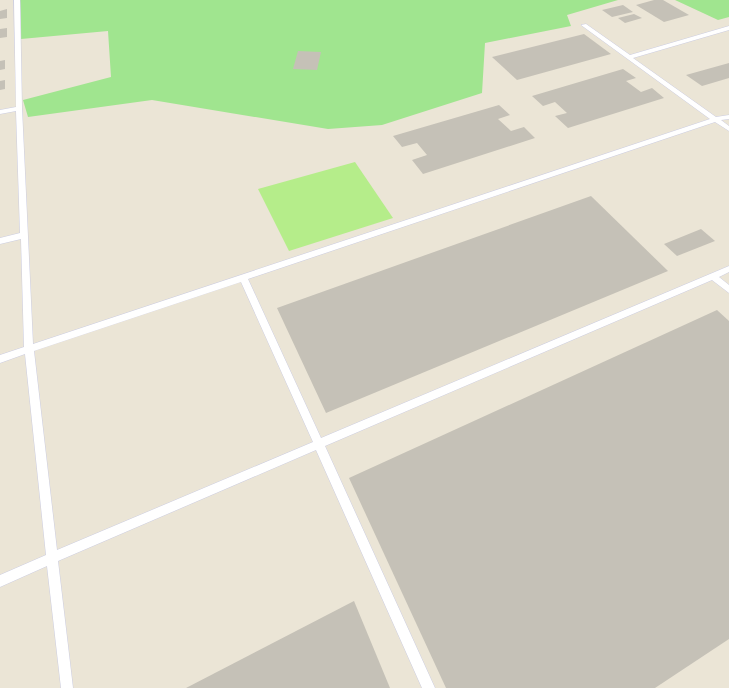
<svg xmlns="http://www.w3.org/2000/svg" width="729" height="688" font-family="'Roboto Condensed',sans-serif">
<rect width="100%" height="100%" fill="#ebe5d6"/>
<g fill="#a0e58f">
<polygon points="20,0 618,0 567,15 571,26 485,43 482,93 382,125 328,129 152,100 28,117 23,100 111,77 108,31 21,39"/>
<polygon points="675,0 729,0 729,17 718,20"/>
</g>
<polygon fill="#b5ed8a" points="355,162 393,218 289,251 258,189"/>
<g fill="#c5c1b7">
<polygon points="654,0 663,0 689,15 664,22 636,5"/>
<polygon points="623,5 633,12 612,17 602,10"/>
<polygon points="7,9 7,18 0,19 0,11"/>
<polygon points="634,14 642,18 625,23 618,18"/>
<polygon points="7,28 7,37 0,38 0,29"/>
<polygon points="584,34 611,54 517,80 492,57"/>
<polygon points="298,51 321,52 317,70 293,69"/>
<polygon points="5,60 5,69 0,70 0,61"/>
<polygon points="729,63 729,78 702,86 686,75"/>
<polygon points="623,69 636,78 626,81 641,92 652,88 664,98 568,128 555,116 567,113 555,102 543,106 532,96"/>
<polygon points="5,80 5,89 0,90 0,81"/>
<polygon points="499,105 510,115 498,119 511,131 524,127 535,138 423,174 412,160 427,155 417,143 402,147 393,136"/>
<polygon points="591,196 668,271 326,413 277,308"/>
<polygon points="701,229 715,241 677,256 664,244"/>
<polygon points="717,310 729,321 729,639 655,688 446,688 349,478"/>
<polygon points="354,601 390,688 186,688"/>
</g>
<g fill="none" stroke-linecap="round" stroke-linejoin="round">
<defs>
<path id="lane" d="M14,0H20L22,108L33,344L710,119L581,25L586,24L630,55L729,26V30L633,58L716,117L729,115V119L721,120L729,126V131L715,122L248,279L321,438L729,266V272L719,277L729,285V293L712,280L325,446L435,688H422L316,450L58,561L73,688H61L47,566L0,587V575L46,555L25,354L0,363V355L24,347L21,239L0,244V238L20,233L16,111L0,114V110L16,107ZM241,282L313,442L57,550L34,351Z"/>
</defs>
<use href="#lane" stroke="#cccde1" stroke-width="1"/>
<use href="#lane" fill="#fff" fill-rule="evenodd"/>
</g>
</svg>
